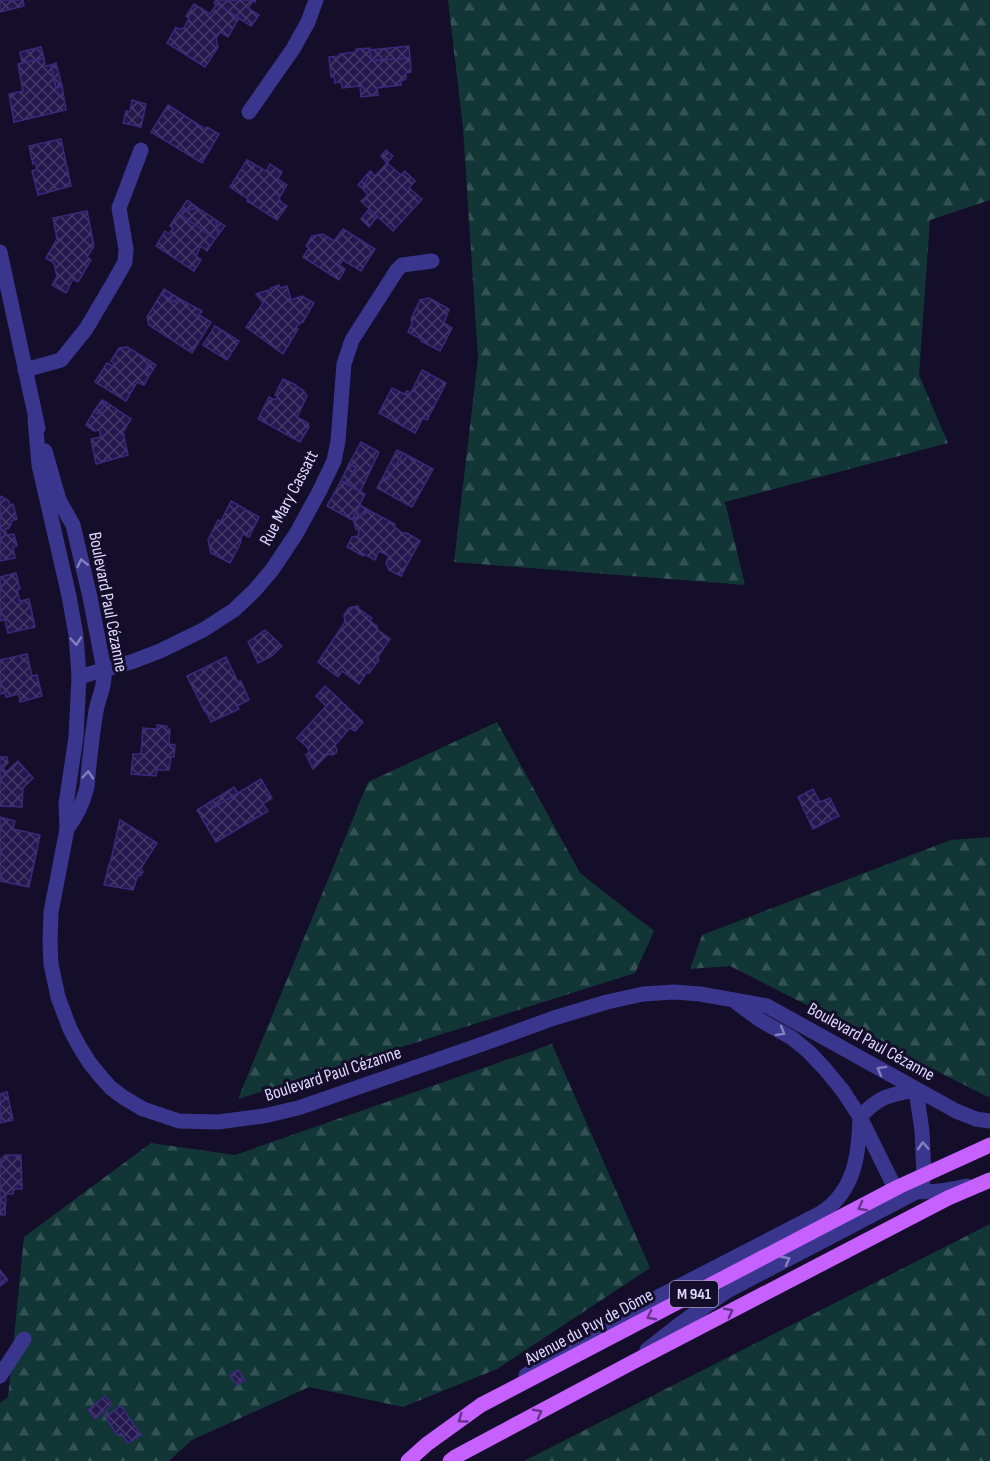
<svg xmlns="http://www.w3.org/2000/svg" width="990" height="1461" font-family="'Sofia Sans Condensed',sans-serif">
<defs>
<pattern id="forest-firs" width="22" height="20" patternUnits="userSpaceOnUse" patternTransform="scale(1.5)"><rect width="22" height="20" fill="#113635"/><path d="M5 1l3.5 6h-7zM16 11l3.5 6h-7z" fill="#335253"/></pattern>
<pattern id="building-cross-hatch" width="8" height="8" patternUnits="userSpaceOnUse" patternTransform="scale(1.5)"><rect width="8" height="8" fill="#24194e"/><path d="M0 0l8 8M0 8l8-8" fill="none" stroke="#433a69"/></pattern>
</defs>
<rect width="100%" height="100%" fill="#140e2b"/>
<g fill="url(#forest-firs)">
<polygon points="448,0 990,0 990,200 930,220 919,375 948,443 725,502 745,585 454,562 478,358 463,128"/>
<polygon points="497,722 580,873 654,931 635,973 238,1099 368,782"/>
<polygon points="990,837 990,1096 988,1097 730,966 690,969 702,935 951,840"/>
<polygon points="552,1044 650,1268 497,1369 403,1407 309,1387 192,1440 169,1461 0,1461 0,1403 8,1397 24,1237 151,1143 235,1155"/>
<polygon points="990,1224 990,1461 524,1461"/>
</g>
<g fill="url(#building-cross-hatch)" stroke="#3a297c" stroke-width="1.5">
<polygon points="0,0 23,0 24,6 0,12"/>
<polygon points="216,0 256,0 255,2 253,1 248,8 259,15 251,26 214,3"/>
<polygon points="194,4 210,14 217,4 239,18 228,37 220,32 216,38 218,47 205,67 167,43 176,27 179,29 184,28 189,18 186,16"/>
<polygon points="409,46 410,58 371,61 370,50"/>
<polygon points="41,47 44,58 22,63 20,52"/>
<polygon points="370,48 371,61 410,58 411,72 406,73 406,79 401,81 401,85 377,88 378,95 361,97 360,86 342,88 341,82 335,83 334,77 331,77 329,57 340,56 339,54 356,52 356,49"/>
<polygon points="44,58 45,66 51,65 56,88 62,86 66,110 14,122 9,94 23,91 18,64"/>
<polygon points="56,63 62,86 56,88 51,65"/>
<polygon points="132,100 146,104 141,127 123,123 126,111 130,112"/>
<polygon points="168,105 205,129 207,127 219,134 202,163 151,132"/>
<polygon points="61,139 71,186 38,195 32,171 37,169 35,162 33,164 29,146"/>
<polygon points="386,150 393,156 387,163 381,156"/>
<polygon points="247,160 266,171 270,164 282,172 278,179 287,185 279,198 281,202 287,206 277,220 247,201 248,199 230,187"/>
<polygon points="387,163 401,175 405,171 415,181 409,188 422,199 393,231 361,201 368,195 362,188 371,172 375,176"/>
<polygon points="370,171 371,172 362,188 358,185"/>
<polygon points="187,200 198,208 180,211"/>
<polygon points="198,208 216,220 218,235 215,239 178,213 180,211"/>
<polygon points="369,209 377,217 369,227 361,219"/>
<polygon points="87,211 94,246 87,257 91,260 78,282 73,279 66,293 52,285 57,277 54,263 46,258 57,239 53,218"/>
<polygon points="178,213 215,239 207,251 201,246 196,256 201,260 194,271 156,246 165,231 169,234 173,228 170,226"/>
<polygon points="216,220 225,226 218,235"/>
<polygon points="343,229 375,249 361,271 343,260 339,265 345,269 339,280 303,257 309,248 306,246 312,236 323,234 334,241"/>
<polygon points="279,285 280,288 287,286 291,300 302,296 314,303 303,322 299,324 296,327 298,329 283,354 246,327 263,303 256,294 272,289 271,288"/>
<polygon points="164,289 178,298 175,302 161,294"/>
<polygon points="161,294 175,302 178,298 202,311 199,315 211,322 192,353 149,325 147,317"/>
<polygon points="429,298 449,309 444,323 452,328 440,351 421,341 421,339 408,332 412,323 411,319 420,300"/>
<polygon points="215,326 239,341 227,360 203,345"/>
<polygon points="127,347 150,361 145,370 150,374 144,385 137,382 126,401 95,382 107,363 113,366 114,363 111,361 119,348"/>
<polygon points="150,361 156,365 150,374 145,370"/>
<polygon points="422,370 446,383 427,420 423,418 415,433 379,413 392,388 404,394 407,391 411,393"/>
<polygon points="283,379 296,385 296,386 303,390 307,396 297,417 308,423 309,427 300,442 258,419 269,397 275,400 278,396 275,395"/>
<polygon points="102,400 106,402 98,414 94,411"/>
<polygon points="106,402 131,419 123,432 128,455 96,464 91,439 101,437 99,430 94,431 86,425 94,411 98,414"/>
<polygon points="361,442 379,452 360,492 347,484 356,467 349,464"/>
<polygon points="397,450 403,453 388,480 383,477"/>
<polygon points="403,453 433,469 412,507 377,488 383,477 388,480"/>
<polygon points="349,464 356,467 347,484 341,481"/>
<polygon points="341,481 365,494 352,520 327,506"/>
<polygon points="0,496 8,500 10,505 13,504 17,519 11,521 11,524 9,528 5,529 7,535 14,534 17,546 13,547 15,558 0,561"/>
<polygon points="231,501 259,517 249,537 243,534 241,538 241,542 230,563 211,553 208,540 218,520 221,521"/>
<polygon points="360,505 370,511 353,519"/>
<polygon points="370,511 395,524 394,526 402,533 407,533 420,541 401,576 389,570 386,563 389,556 379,551 375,560 364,554 363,556 347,547 352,537 358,536 359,531 356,529 353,519"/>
<polygon points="16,573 20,589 17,590 20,601 29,599 35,627 8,633 5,620 0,621 0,577"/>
<polygon points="358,606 359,609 372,618 370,621 377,626 378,630 390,639 377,658 379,660 369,673 367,672 359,684 342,671 338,677 318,662 345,622 344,615 349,608"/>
<polygon points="265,630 282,646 272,656 258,663 248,642"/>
<polygon points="27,654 32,676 37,675 42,696 20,702 19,694 6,697 5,693 0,694 0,660"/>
<polygon points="226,657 238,682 241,681 249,700 237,706 239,709 211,722 206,711 205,712 187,676"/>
<polygon points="325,686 363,722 355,731 350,728 335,745 337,750 336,753 333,755 328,754 313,769 306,755 309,752 307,747 297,738 326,706 316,696"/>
<polygon points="157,725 166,726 170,730 169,744 175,745 174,757 171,757 169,770 157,770 156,776 131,774 133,754 141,754 143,728 157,729"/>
<polygon points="0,757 7,757 8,763 3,768 6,772 18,761 33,778 23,788 22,807 0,806"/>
<polygon points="261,779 272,798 263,804 268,811 216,842 197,810 210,802 213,808"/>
<polygon points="234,787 238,793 213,808 210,802"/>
<polygon points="813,789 820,802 830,798 839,816 813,829 798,797"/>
<polygon points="0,817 15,821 13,829 40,835 29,887 0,881"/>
<polygon points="120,820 157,843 141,868 143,872 140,876 138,875 133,890 104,885 109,864 110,864"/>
<polygon points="7,1092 13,1120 0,1123 0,1094"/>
<polygon points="5,1155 21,1155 22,1189 14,1189 13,1194 6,1194 5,1215 0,1215 0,1166 1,1159"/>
<polygon points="0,1270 8,1280 0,1286"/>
<polygon points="238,1370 245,1380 237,1385 230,1375"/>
<polygon points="105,1396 112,1405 95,1419 88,1410"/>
<polygon points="121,1406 141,1435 128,1443 121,1433 117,1435 105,1416"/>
</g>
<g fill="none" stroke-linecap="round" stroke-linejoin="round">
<g stroke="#3a368e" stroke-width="15">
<polyline points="249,112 293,49 308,22 316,0"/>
<polyline points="0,252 38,428"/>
<polyline points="25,370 61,360 86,329 115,280 125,262 126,249 119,208 141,150"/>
<polyline points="35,419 39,465 69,596 76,635 79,677 76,737 66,804 67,829 51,912 50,942 51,964 58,997 70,1029 79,1046 89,1062 101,1077 111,1088 123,1097 143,1109 179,1121 218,1122 264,1116 298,1108 330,1097 474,1047 554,1018 607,1002 643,994 674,992 700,994 767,1006 956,1111 976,1119 990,1121"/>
<path d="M45,451L59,500L73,525L90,597L104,670C105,688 99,695 96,711C92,736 89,762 87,787C83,803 77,816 67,829"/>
<polyline points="79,677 134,661 160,651 203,630 234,610 254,591 272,570 296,534 319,492 334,461 338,441 344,364 352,340 397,270 402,265 432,261"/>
<path d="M737,1003L760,1020L792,1038L809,1052L825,1069L843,1091L860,1117L893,1184C914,1197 944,1191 967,1186"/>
<path d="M526,1375L600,1327L821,1213C855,1191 859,1154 860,1117C879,1096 889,1095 916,1090L922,1131L924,1176L922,1184L918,1191L727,1291L680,1324L647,1350"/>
<polyline points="0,1376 24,1339"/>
</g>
<g stroke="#c660ff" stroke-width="15">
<polyline points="408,1461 427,1444 481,1405 898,1187 990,1145"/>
<polyline points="450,1461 455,1457 633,1362 948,1198 990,1180"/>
</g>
</g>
<defs><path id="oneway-chevron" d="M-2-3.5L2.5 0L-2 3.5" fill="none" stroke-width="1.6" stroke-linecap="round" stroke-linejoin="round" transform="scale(1.5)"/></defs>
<g stroke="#847fc1">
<use href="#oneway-chevron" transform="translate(82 563) rotate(-103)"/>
<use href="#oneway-chevron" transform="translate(76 641) rotate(85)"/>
<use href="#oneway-chevron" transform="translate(88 775) rotate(-85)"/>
<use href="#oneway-chevron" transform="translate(781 1032) rotate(30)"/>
<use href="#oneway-chevron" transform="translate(881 1070) rotate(-151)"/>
<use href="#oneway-chevron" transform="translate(923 1146) rotate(-93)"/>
<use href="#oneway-chevron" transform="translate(786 1260) rotate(-28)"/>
</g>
<g stroke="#64338a">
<use href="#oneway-chevron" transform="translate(862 1207) rotate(152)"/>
<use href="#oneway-chevron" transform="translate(729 1312) rotate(-27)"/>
<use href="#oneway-chevron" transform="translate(651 1316) rotate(152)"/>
<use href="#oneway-chevron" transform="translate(538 1413) rotate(-28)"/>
<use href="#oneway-chevron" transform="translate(462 1419) rotate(144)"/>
</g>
<g text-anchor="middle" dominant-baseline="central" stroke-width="6" stroke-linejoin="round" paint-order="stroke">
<rect fill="#140e2b" stroke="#a19cbf" stroke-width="1.5" x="670" y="1281" width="48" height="26" rx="4.5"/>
<g font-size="16" font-weight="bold" fill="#ded9ff">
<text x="694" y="1294">M 941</text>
</g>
<g font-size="18" fill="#ded9ff" stroke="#140e2b">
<text transform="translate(289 498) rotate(-62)">Rue Mary Cassatt</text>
<text transform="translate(108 602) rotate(79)">Boulevard Paul Cézanne</text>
<text transform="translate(871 1042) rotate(29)">Boulevard Paul Cézanne</text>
<text transform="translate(333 1074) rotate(-18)">Boulevard Paul Cézanne</text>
<text transform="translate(589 1327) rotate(-28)">Avenue du Puy de Dôme</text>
</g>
</g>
</svg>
